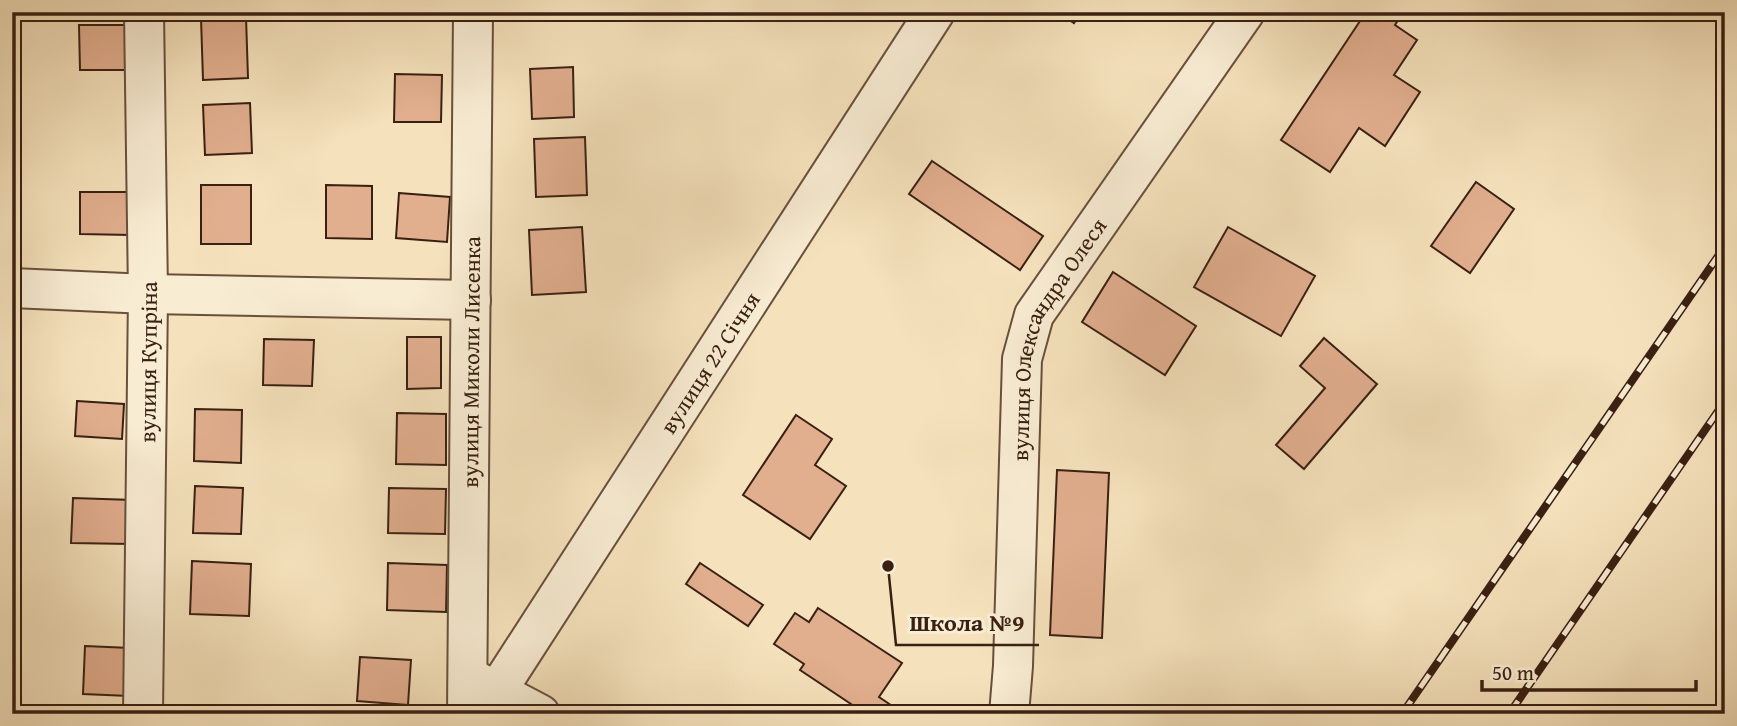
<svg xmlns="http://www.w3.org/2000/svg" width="1737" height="726" font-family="'Gentium Book Plus',serif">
<rect width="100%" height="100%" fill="#f5e2bc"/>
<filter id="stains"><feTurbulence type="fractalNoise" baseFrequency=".00286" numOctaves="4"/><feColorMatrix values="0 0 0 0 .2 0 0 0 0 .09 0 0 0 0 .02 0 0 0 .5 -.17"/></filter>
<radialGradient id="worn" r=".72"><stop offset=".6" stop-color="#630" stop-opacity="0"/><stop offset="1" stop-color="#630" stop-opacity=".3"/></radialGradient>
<g fill="#e1ae8e" stroke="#3a2013" stroke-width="2">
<polygon points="1057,12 1081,12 1074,23"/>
<polygon points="1366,12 1403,12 1395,25 1417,40 1394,75 1420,92 1385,146 1359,128 1330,172 1281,140"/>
<polygon points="246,17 248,78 203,80 201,18"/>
<polygon points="79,25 129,25 130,70 80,70"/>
<polygon points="573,67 574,117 532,119 530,69"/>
<polygon points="395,74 442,75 441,122 394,122"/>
<polygon points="250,103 252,153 205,155 203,105"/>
<polygon points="585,137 587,195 536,197 534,139"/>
<polygon points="932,161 1043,236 1020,270 909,194"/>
<polygon points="1476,182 1514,209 1470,273 1431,246"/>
<rect x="201" y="185" width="50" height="59"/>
<polygon points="326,185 372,186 372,239 326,238"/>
<polygon points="80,192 131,192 131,235 80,234"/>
<polygon points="399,193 450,197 447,242 396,238"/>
<polygon points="582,227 586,292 532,295 529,230"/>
<polygon points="1228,227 1315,276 1281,336 1194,287"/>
<polygon points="1113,272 1196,326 1165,375 1082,322"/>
<polygon points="407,337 441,337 441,388 407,389"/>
<polygon points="1324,338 1377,384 1304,469 1276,445 1325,388 1300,366"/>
<polygon points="264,339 314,340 312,386 263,385"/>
<polygon points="77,401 124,404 122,439 75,436"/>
<polygon points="195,409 242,410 241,463 194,461"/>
<polygon points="397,413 446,414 446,465 396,464"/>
<polygon points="796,415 832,439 815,465 846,486 810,539 743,495"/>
<polygon points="1057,470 1109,473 1102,638 1050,635"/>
<polygon points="195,486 243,488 241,534 193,533"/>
<polygon points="389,488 446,489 445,534 388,533"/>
<polygon points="73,498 133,500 131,544 71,543"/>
<polygon points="192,561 251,564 249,616 190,614"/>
<polygon points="388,563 447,565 446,612 387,610"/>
<polygon points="700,563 763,605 748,626 686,584"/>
<polygon points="818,608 902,663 879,697 904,714 866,714 800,670 804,664 774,644 795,613 809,622"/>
<polygon points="85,646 130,648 129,696 83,694"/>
<polygon points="360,657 411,660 408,705 357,701"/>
<rect x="189" y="706" width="34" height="8"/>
</g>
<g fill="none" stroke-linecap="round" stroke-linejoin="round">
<defs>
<g id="minor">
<polyline points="12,288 148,294 471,300"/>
<polyline points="473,679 540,714"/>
<path id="s1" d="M143,714L148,294L144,12"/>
<path id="s2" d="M467,714L473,12"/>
<path id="s3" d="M488,714L497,691L935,12"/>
<path id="s4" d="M1009,714L1013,666L1022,359L1034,315L1245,12"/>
</g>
</defs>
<use href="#minor" stroke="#69503d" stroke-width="42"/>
<use href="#minor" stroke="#f8ecd3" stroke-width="38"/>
<defs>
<g id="rail">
<polyline points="1402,714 1725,246"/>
<polyline points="1509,714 1725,401"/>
</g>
</defs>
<use href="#rail" stroke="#3a2013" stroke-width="8"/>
<use href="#rail" stroke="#f8ecd3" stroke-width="5" stroke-dasharray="16" stroke-linecap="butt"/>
</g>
<g text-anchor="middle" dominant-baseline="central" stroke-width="6" stroke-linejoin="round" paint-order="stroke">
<g font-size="23" fill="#3a2013" stroke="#f8ecd3">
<text stroke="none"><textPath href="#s4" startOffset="385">вулиця Олександра Олеся</textPath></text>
<text stroke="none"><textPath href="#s3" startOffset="416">вулиця 22 Січня</textPath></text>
<text stroke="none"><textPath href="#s1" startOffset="352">вулиця Купріна</textPath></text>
<text stroke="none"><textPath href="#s2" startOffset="352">вулиця Миколи Лисенка</textPath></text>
</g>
</g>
<path fill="none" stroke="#3a2013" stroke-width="2.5" d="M888 566L896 645H1039"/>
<circle fill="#3a2013" stroke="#f8ecd3" stroke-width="2.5" cx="888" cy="566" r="7"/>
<g font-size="24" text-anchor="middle" font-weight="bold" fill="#3a2013" stroke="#f8ecd3" stroke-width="6" stroke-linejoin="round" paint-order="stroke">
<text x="967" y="631">Школа №9</text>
</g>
<rect width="1737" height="726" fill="none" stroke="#f5e2bc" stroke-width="42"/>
<rect x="14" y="14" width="1709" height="698" fill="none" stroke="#3a2013" stroke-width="3.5"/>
<rect x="21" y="21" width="1695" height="684" fill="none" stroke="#3a2013" stroke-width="2"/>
<path d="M1482 680v10h214v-10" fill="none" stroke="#3a2013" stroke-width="3.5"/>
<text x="1492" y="680" font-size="21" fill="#3a2013" stroke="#f8ecd3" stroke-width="5" paint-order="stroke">50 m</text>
<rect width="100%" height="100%" filter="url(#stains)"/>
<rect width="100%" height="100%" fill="url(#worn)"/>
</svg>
